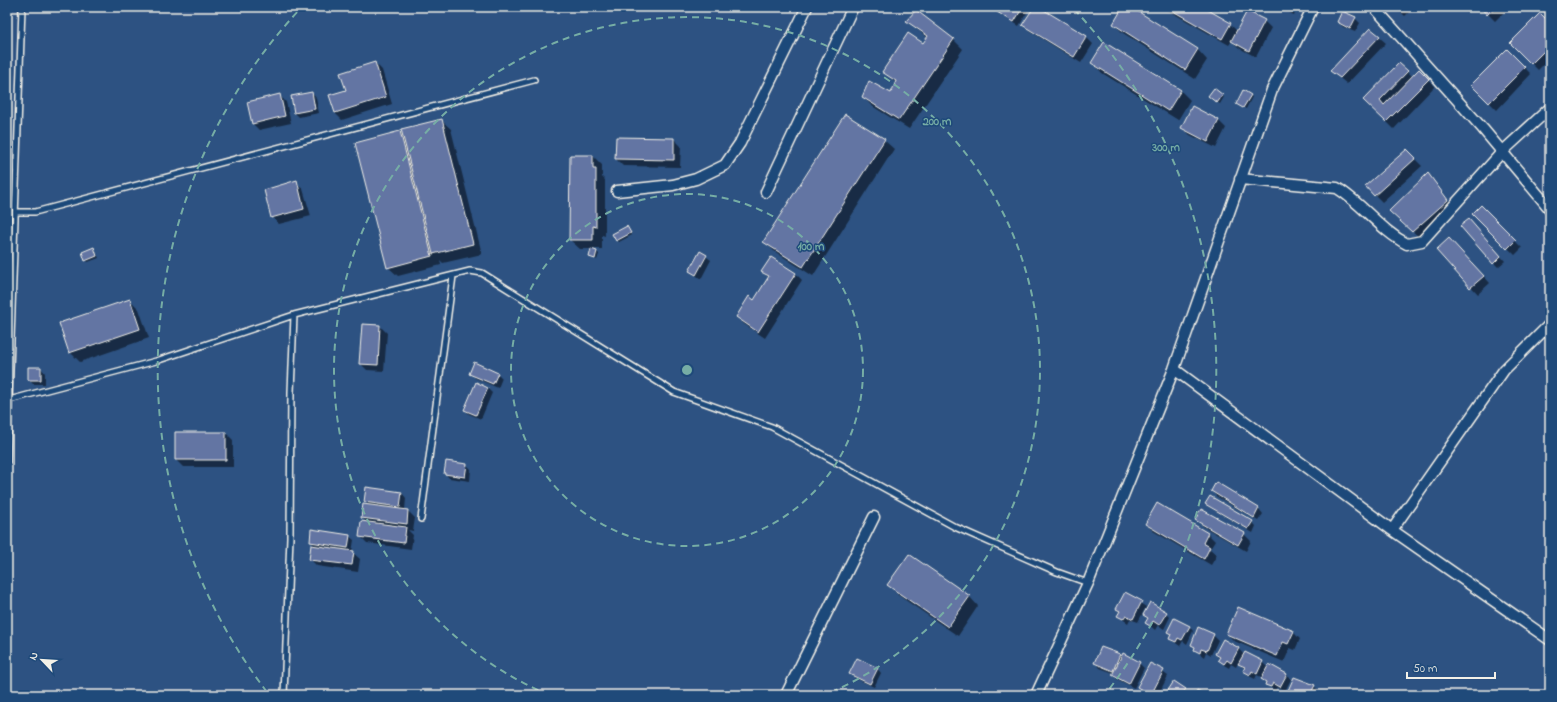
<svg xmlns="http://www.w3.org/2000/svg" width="1557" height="702" viewBox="0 0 1557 702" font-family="'Indie Flower',sans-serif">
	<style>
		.shadow { fill: #0007 }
		.building { fill: #6374a3; stroke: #f4f1e8 }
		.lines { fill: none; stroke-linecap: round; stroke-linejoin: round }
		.lane-casing { stroke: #f4f1e8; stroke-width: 8 }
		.street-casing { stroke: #f4f1e8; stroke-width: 13 }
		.lane { stroke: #1f4a7a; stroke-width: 5 }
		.street { stroke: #1f4a7a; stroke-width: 10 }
		.ring { fill: none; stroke: #76ada5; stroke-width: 2; stroke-dasharray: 7 5 }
		.centre { fill: #76ada5; stroke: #1f4a7a; stroke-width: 2 }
		.ring-label { font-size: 12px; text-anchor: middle; font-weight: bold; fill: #76ada5; stroke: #1f4a7a; stroke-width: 3; stroke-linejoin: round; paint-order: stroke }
	</style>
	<rect width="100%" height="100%" fill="#2d5282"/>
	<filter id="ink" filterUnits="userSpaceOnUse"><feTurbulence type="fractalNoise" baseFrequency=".025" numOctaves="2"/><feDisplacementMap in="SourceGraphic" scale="8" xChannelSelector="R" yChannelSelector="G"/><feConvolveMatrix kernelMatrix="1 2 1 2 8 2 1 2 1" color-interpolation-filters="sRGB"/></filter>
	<g filter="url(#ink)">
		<path class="shadow" d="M1001,7H1030L1019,26L998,12Z
			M1035,7L1086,37L1093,44L1081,63L1030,31L1024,24Z
			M1124,7H1130L1198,50L1207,60L1195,79L1123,33L1114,24Z
			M1162,7H1201L1230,24L1237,31L1264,21L1271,28L1256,57L1239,48L1232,41L1229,45Z
			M1278,7H1298L1294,15Z
			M1402,7H1414L1405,16L1399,10Z
			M1481,7H1509L1495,21Z
			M1355,18L1360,23L1355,32L1343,27L1338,22Z
			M907,21L953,39L963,49L909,129L872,106L863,97L892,95L896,83L884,72L924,44L928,38Z
			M1550,25V58L1538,70L1511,43Z
			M1371,30L1386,43L1347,84L1331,71Z
			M1507,50L1531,74L1497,110L1472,85Z
			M375,63L382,70L392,104L342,120L335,113Z
			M1093,63L1181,91L1190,100L1178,120L1102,73Z
			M1400,64L1413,77L1419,71L1435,86L1394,129L1365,100Z
			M312,93L316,98L319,113L299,117L295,113Z
			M279,95L286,102L291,123L259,130L252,123Z
			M1222,95L1224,97L1220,104L1211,98Z
			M1250,95L1252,97L1246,109L1239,105Z
			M441,120L451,129L482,254L443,263L440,260L441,265L398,276L388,267L400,132L404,136Z
			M1219,121L1226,128L1216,148L1190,135L1183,128Z
			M674,139L681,146L680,167L623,166L616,159Z
			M884,140L894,149L813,276L774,251L765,242Z
			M1407,151L1422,166L1382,202L1366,186Z
			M593,156L602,165V177L605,180V236L602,235V249H580L570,240Z
			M1428,175L1454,207L1420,238L1398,218Z
			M296,182L303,189L311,216L279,224L272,217Z
			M1481,206L1522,248L1515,255L1473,214Z
			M1473,225L1505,261L1498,267L1494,263Z
			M627,227L632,235L619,242L617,240Z
			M1456,246L1490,283L1478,294L1437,250Z
			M94,248L99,258L88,262L86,260Z
			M597,252L599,254L597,260L590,256Z
			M700,252L711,260L701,279L690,271Z
			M763,271L795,273L802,280L765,338L744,324L737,317L755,301L769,278Z
			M130,300L139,309L149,338L80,362L70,352Z
			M363,325L380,326L387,333L384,371L367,370L360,363Z
			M41,368L45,373V384H33L29,380Z
			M471,373L498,374L502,378L498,388L475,378Z
			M476,384L488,389L492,393L481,419L469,414L465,410Z
			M176,433H226L233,440V467H183L176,460Z
			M467,465L471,469L470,481L449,478L445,473Z
			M1217,483L1259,509L1263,514L1258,521L1216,496L1212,491Z
			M367,488L402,493L406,498L405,510L408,511L415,518L413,531L408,530L413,535L411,549L367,543L360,536L367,522L362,518L369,505L365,502Z
			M1206,504L1252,522L1256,526L1253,533L1211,508Z
			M1158,505L1208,534L1215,541L1210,549L1217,555L1211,565L1153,531L1146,524Z
			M1197,520L1244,534L1251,541L1246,551L1204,527Z
			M349,536L354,540L352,552L360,559L358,572L317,566L310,559L315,546L311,542Z
			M889,585L969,596L978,606L958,636L898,595Z
			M1125,593L1146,607L1138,622L1130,619L1128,623L1118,616L1120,612L1117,609Z
			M1166,613L1170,617L1164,629L1158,625L1155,630L1146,622L1148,619L1144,615Z
			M1189,626L1193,631L1187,644L1183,641L1180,646L1170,639L1172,636L1168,632Z
			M1293,632L1300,639L1295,650L1290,648L1284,662L1234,641L1227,634Z
			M1213,635L1218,640L1211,655L1206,652L1204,657L1200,654L1192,644Z
			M1223,640L1239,649L1244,655L1262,662L1268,668L1286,674L1291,679L1285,691L1277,687L1275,691L1266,684L1263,678L1257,675L1255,679L1249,676L1244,671L1245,669L1238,663L1236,667L1231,664L1229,668L1224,665L1216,654Z
			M1119,655L1122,657L1139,663L1144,668L1134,688L1117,679L1113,675L1114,673L1100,668L1096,663Z
			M1151,664L1168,676L1158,695H1149L1138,687Z
			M877,668L881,673L874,687L855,678L851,674Z
			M1314,686L1319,691L1317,695H1288Z
			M1185,690L1189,695H1166Z"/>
		<path class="building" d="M1000,7H1023L1014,22L997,12Z
			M1034,7H1039L1087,36L1074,57L1022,25Z
			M1123,7H1131L1198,49L1185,70L1113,24Z
			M1166,7H1203L1231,23L1222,39Z
			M1480,7H1495L1487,15Z
			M916,10L954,39L899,120L862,97L869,81L891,93L896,81L882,72L908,33L923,43L928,36L906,21Z
			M1247,11L1265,20L1249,51L1231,41Z
			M1342,11L1356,17L1350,29L1337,22Z
			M1540,13L1550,23V45L1531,64L1510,43Z
			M1370,28L1380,36L1340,78L1330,71Z
			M1104,42L1181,90L1168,111L1091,63Z
			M1507,49L1525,67L1489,103L1471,85Z
			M375,62L386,97L335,113L329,95L346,90L340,73Z
			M1399,63L1408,71L1380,100L1384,105L1419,69L1429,79L1386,122L1363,100Z
			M1214,88L1223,95L1217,103L1208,96Z
			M1243,90L1251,95L1243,108L1236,104Z
			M312,92L315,109L294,113L291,96Z
			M280,94L285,116L252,124L247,102Z
			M1192,106L1219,120L1208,142L1181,128Z
			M845,114L885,139L803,267L763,242Z
			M442,119L473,244L433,254L401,129Z
			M400,131L432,256L387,268L355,143Z
			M616,137L674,138V160L615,159Z
			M1407,149L1416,158L1374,196L1365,186Z
			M570,155H593V169H596V227L593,226V240H569Z
			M1428,173L1448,200L1412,232L1389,211Z
			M297,180L304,209L271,218L264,190Z
			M1481,205L1516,240L1507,249L1472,214Z
			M1469,219L1501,256L1493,264L1460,226Z
			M627,226L631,233L616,241L612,234Z
			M1449,238L1484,276L1470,288L1436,250Z
			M94,247L97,256L85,261L82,252Z
			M591,249L597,251L595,259L589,257Z
			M700,251L707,255L696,275L689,271Z
			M771,257L796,273L758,332L736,317L749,296L754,300L769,276L761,272Z
			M130,299L140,329L69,353L59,323Z
			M362,324L380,325L378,365L359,364Z
			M474,362L498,373L493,384L469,374Z
			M28,367H41V380H28Z
			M476,382L488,388L476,415L464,410Z
			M175,432H226V460H175Z
			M446,461L467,464L465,477L444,474Z
			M1216,482L1259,508L1254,518L1211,491Z
			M366,487L402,492L400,507L364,502Z
			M1210,496L1253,521L1248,529L1205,504Z
			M1157,503L1208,533L1203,543L1210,547L1204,559L1145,524Z
			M363,504L408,510L407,524L361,518Z
			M1201,509L1245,533L1238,545L1195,520Z
			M361,521L406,527L404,543L359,537Z
			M311,529L350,535L348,548L310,542Z
			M311,545L354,551L352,565L309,560Z
			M909,554L970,596L948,627L887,585Z
			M1125,592L1142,601L1133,619L1126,615L1123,619L1117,616L1120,611L1116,609Z
			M1150,602L1167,612L1159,625L1153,621L1150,626L1145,623L1148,618L1143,615Z
			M1238,607L1294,631L1288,644L1283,642L1277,656L1226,634Z
			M1174,618L1190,626L1182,640L1178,638L1176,642L1169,639L1171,634L1167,632Z
			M1198,627L1214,634L1207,651L1201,649L1200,653L1194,650L1195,647L1191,645Z
			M1223,639L1239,648L1231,663L1227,660L1224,664L1218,660L1220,657L1215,654Z
			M1101,647L1120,654L1113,671L1094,663Z
			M1245,652L1263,661L1257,674L1252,671L1250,675L1243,671L1245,667L1238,664Z
			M1123,653L1140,662L1129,684L1112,675Z
			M857,658L878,668L870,684L849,674Z
			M1150,663L1164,670L1151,695L1137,687Z
			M1269,664L1287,674L1280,687L1273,683L1271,687L1265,685L1266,682L1261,679Z
			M1294,677L1315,685L1310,695H1286Z
			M1174,681L1186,689L1181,695H1165Z
			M1197,690L1208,695H1195Z"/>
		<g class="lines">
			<g class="lane-casing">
				<path id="lane" d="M22,7L9,400L156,361L294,315L470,271L482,273L674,392L772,427L955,527L1057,572L1088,583
					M15,212H35L534,80
					M7,461L9,400
					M421,519L453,276
					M284,695L290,537L291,392L294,315"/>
			</g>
			<g class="street-casing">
				<path id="street" d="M1374,7L1483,129L1550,209
					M1240,179L1337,188C1363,204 1380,230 1407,244L1422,241L1502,152L1550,108
					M617,191L673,185L696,179L725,165L740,143L807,7
					M766,192L853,7
					M1174,369L1392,530L1550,640
					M1392,530L1504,370L1550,324
					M786,695L874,517
					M1036,695L1088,583L1174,369L1272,90L1313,7"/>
			</g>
			<use href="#lane" class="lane"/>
			<use href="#street" class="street"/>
		</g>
	</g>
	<g class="ring">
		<circle cx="687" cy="370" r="176"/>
		<path d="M549 695A353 353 0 1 1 825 695"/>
		<path d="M267 692A529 529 0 0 1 300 9M1074 9A529 529 0 0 1 1107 692"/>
	</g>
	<circle cx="687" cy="370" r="6" class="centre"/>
	<g class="ring-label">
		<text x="937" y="125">200 m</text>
		<text x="1166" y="151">300 m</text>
		<text x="811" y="250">100 m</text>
	</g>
	<rect width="1557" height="702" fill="none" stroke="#1f4a7a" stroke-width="24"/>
	<rect x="12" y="12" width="1533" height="678" fill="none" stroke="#f4f1e8" stroke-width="1.5" filter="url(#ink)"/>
	<g transform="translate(42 660) rotate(295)" stroke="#1f4a7a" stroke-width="3" paint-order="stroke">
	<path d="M0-3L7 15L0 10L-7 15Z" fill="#f4f1e8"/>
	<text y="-6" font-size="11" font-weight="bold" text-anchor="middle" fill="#f4f1e8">N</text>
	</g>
	<path d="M1407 672v6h88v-6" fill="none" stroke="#f4f1e8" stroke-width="2"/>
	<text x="1413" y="672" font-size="12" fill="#f4f1e8" stroke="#1f4a7a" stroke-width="3" paint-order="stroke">50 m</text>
</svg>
